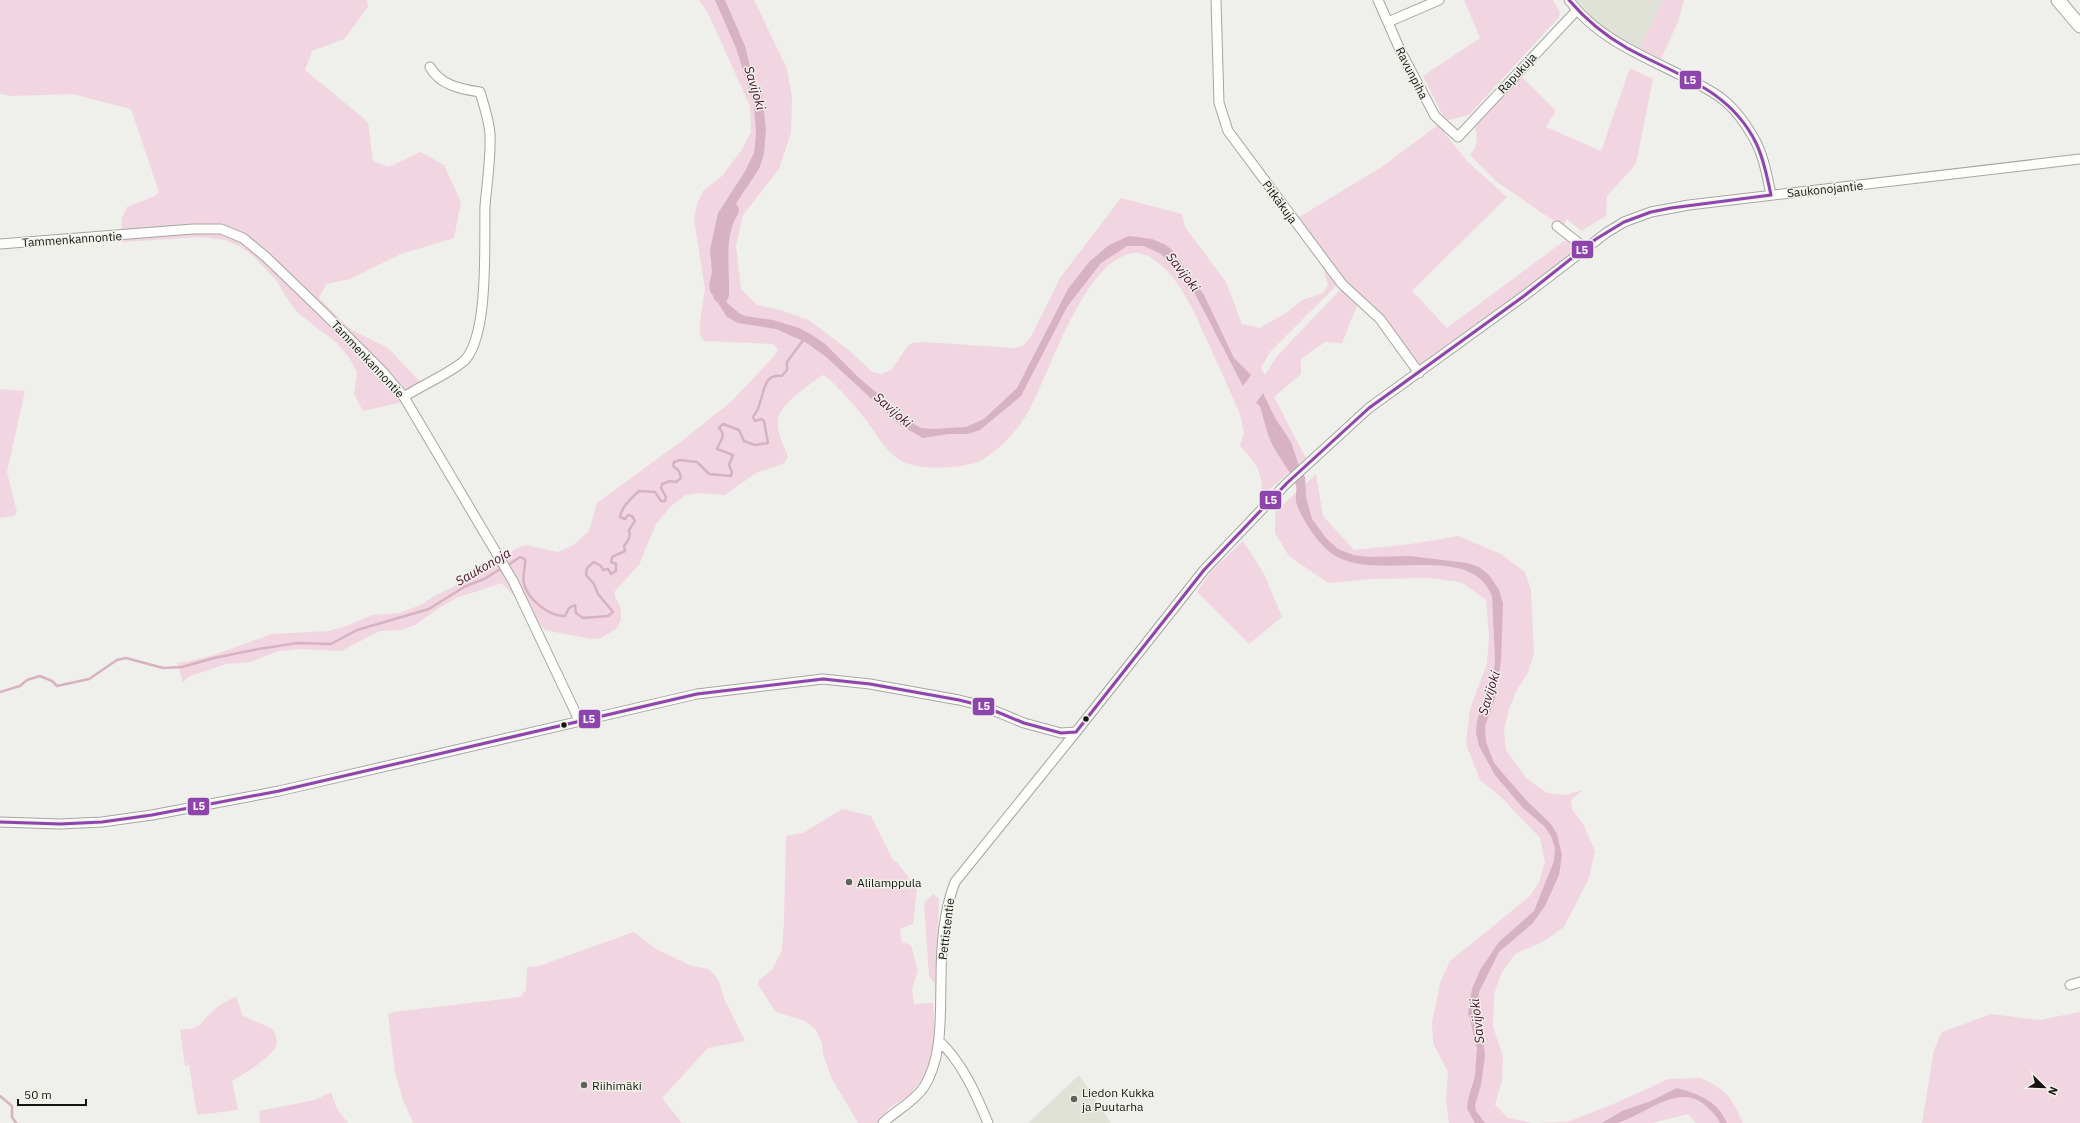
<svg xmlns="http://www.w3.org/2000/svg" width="2080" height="1123" viewBox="0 0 2080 1123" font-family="'IBM Plex Sans',sans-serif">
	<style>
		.built { fill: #e0e2d7 }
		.green { fill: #f1d5e0 }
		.water { fill: #d7b2c2 }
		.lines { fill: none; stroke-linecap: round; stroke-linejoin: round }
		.stream { stroke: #d7b2c2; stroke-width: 2.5 }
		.river { stroke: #d7b2c2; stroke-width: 16 }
		.minor-casing { stroke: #a5a6a2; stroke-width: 11 }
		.highway-casing { stroke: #a5a6a2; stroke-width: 15 }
		.minor { stroke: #fdfdfc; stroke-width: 9 }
		.highway { stroke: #fdfdfc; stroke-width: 13 }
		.bus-1-casing { stroke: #f0f2e9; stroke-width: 6 }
		.bus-1 { stroke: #8e44ad; stroke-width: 3 }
		.bus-dot { fill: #151612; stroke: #f0f2e9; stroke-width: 1.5 }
		.poi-dot { fill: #61625e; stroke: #f0f2e9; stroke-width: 1.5 }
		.labels { text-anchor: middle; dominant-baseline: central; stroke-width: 3; stroke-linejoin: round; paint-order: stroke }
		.street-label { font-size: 12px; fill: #151612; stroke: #f0f2e9 }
		.poi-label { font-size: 12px; fill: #151612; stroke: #f0f2e9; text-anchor: start }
		.water-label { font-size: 13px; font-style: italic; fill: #4a0b31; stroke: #f0f2e9 }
		.line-badge { stroke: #f0f2e9; stroke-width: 1.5 }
		.badge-label { font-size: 11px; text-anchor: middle; font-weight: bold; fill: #fff }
	</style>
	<rect width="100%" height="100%" fill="#eff0eb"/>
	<path class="built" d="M1577,0H1663L1640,49L1611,33L1596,21Z
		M1079,1075L1111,1123H1028Z"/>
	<path class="green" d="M0,0H367L368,7L344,39L312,51L305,70L368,122L373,161L389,167L420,152L444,165L461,202L454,238L401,254L350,279L326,284L319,298L350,329L388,348L427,389L402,402L363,411L354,394L357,373L350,359L337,343L299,314L290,303L276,280L252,255L241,247L225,240L201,237L121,242L122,218L127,207L155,196L159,192L131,109L72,94L11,96L0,94Z
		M699,0H754L787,69L792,97L791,133L779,169L743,215L736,246L741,289L757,305L780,310L809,320L851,352L872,372L881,374L891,370L907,347L912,343L924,342L1014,348L1023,346L1031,337L1060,278L1121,198L1182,214L1185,227L1226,282L1242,324L1260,328L1289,311L1302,300L1323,293L1328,285L1324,272L1327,269L1338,284L1270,352L1261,368L1265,375L1277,356L1341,289L1358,303L1342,343L1325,342L1301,359V374L1274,397L1306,458L1262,496C1263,472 1256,463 1240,446L1244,433L1240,414C1228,387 1216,359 1203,332C1194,311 1183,288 1168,272C1159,263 1147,252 1134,253C1084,258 1050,374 1028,412C1018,430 1002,447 985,458C972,467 938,469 923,467C890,463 884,444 866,420C858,410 850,400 840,390C835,385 830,379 823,375C811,383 784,402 779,415C774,427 784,446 788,457L783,464L756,473L725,495L700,493L686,495L671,506L656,524L639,565L615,591V597L621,609V620L616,629L601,638L591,639L545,630L502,583L456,598L439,608L415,625L401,630L380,631L341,651L300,649L278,651L251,662L226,664L188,677L183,683L177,662L180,663L211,656L272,634L329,631L349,625L372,615L399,613L421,605L433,597L493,566L517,548L526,545L558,552L574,545L589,531L597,503L683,440L732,401L775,355L778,349L773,344L704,341L700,335V322L705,289L694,219L697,204L703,191L722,176L741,151L751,132L750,106L707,11Z
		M1464,0H1553L1560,12L1559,17L1469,115L1448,120L1442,114L1423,76L1480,38Z
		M1663,0H1684L1678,22L1661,59L1640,49Z
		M1630,68L1653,79L1636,164L1607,196L1606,216L1581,231L1566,218L1564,228L1497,182L1470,155C1478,145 1478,138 1475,127L1521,76L1556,111L1546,127L1601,151Z
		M1438,125L1467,161L1507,197L1412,291L1447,328L1564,241L1569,242L1573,245L1571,255L1418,366L1349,287L1296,219L1383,166Z
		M0,389L25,391L7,472L17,512L14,516L0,518Z
		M1316,474L1323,516L1354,550L1411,544L1458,536L1501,554L1525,572L1531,590L1534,653L1528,673L1517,690L1509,709L1504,730L1506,750L1526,778L1547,793L1565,795L1583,790L1571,800L1572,809L1583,824L1595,851L1589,878L1564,927L1544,941L1515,954L1502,972L1494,994L1493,1027L1503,1056L1502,1080L1495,1105L1508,1118L1533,1123H1449L1446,1101L1448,1072L1433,1043L1432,1023L1440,983L1450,961L1530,896L1539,882L1545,862L1540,838L1502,798L1480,780L1466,744L1470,709L1487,664L1489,635L1486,600L1461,582L1429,578L1371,579L1328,583L1289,556L1275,533V512Z
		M1243,541L1264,574L1282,617L1249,644L1197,592L1212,570Z
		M842,809L871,816L893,860L896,861L917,889L913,924L900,929L902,942L911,945L918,971L912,989L914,1004L933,1003C936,1036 934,1070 909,1095C903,1100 895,1103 889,1109C884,1113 881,1118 877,1123H858L831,1077L823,1054L822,1043L815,1029L805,1021L776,1012L758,985L759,980L772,970L782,950L784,924L786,836L803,833Z
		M933,894L939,899L935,984L929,976L924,903Z
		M634,932L656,949L692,966L709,969L718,979L724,998L745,1041L708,1048L662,1098L682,1123H413L403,1100L395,1072L388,1014L393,1012L520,997L526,990L527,967L539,966Z
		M236,997L243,1016L273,1029C274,1033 277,1038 277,1041C278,1055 243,1074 232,1081L238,1110L197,1115L189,1065L185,1066L180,1029C201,1031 202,1020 216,1008C222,1003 229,1000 236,997Z
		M2080,1012V1123H1922L1934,1050L1942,1032L1991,1014L2039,1020Z
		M1701,1078C1729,1092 1730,1095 1743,1123H1696L1688,1114L1652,1123H1536L1567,1122L1616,1103L1668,1079Z
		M331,1092L337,1109L348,1123H260L259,1111L315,1100Z"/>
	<path class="water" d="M715,0H725L745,46L751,71L762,96L766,129L764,154L759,169L731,211L722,234L720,252L722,273L727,303L739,313L745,316L773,320L799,328L812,335L825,344L859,378L914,424L921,428L933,429L966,427L984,419L1017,388L1068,289L1089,262L1109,245L1129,236L1152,239L1166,245L1172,250L1204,295L1234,358L1251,375L1243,386L1193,290L1161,254L1144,246H1127L1101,263L1067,307L1021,396L980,430L967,434H948L923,438L900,425L825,356L805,342L776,329L738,323L727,317L710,291L709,285L712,272L710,250L718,213L744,173L754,153L756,134L754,105L736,48Z
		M1263,393L1275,418L1291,442L1299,466L1305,477L1306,497L1312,519L1326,538L1338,549L1353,555L1368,557L1410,556L1467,563L1479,567L1489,575L1499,590L1503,603L1501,661L1495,698L1485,726L1486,742L1494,763L1526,800L1551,824L1557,834L1562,855L1559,875L1545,906L1532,924L1499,952L1479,992L1478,1004L1485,1055L1481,1085L1475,1105L1476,1111L1485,1123H1475L1467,1109L1468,1100L1475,1076L1477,1048L1468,1012L1472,989L1480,970L1499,942L1534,911L1554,861L1555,848L1551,836L1544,826L1523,808L1495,775L1479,746L1476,732L1477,721L1494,671L1495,659L1492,596C1469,539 1374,585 1331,553C1319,545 1298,514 1296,501C1295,495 1298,488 1295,483C1289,469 1280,459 1273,446C1267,435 1264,419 1260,406L1256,403Z
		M1677,1088C1698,1094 1718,1101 1727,1123H1720C1718,1117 1713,1113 1708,1108C1681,1079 1646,1115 1617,1123C1613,1123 1606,1123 1602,1123L1622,1111L1651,1101Z"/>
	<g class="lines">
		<path class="stream" d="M507,566L520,557L525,559C526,567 522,575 524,583C527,599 550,617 565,616L569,608L575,605L576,613L583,618L608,616L613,612L598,594L594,584L586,575L587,568L594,562L601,566L603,570L608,569L611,574L616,571V564L611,562L612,557L625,551L624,546C628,541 631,537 629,530L635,521L632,516L628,515L625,519L620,517C622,506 631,499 639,491L655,492L661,501H665L666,497L661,488L662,484L670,481L676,482L681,478L679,471L673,466L674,462L680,460L697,462L709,474L731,476L732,472L729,465L733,455L717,449C720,440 727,437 719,428L723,424L739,430L744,441L755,445L768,443L764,421L761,419L755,421L753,417C756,413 759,408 760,402C765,389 764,374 782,376L787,370V362L804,339
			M0,692L20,686L27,680L40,676L52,681L57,686L89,679L117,660L126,658L163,668L182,667L214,658L259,649L297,643L331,644L357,630L429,609L464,587L484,579L502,568
			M0,1096L12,1106V1117L16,1123"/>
		<path class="river" d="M721,295C722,267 715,235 731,210"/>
		<g class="minor-casing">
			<path id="minor" d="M1216,0L1219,103L1228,131L1342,284L1380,319L1419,373
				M1378,0L1401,52L1435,116L1458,137L1577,10
				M1569,0C1599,41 1649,58 1692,81C1704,87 1716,93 1726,102C1736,111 1745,123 1752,135C1763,152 1767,175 1771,195
				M1388,22L1439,0
				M1557,226L1585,248
				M0,244L193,229H221L243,238L266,257L324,313L382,371L404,397L513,581L579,720
				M404,397C420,386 455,371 466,359C489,331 484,243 485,206C487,183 491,158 490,134C489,120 484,106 480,92C460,89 440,85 430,67
				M0,822L60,824L102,822L152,815L279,791L697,694L823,679L870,684L959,700L983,706L1024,723L1061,733L1076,732L1204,570L1287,483L1369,408L1524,296L1606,233L1624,222L1651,212L1689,205L2080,159
				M2070,985L2080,982
				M939,1041C962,1062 976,1094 988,1123
				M883,1123C895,1111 914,1102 924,1087C943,1057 940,1015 941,981C941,948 943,913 955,882L1076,732"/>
		</g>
		<g class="highway-casing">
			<path id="highway" d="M2058,0L2080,26"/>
		</g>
		<use href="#minor" class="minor"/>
		<use href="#highway" class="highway"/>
		<g class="bus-1-casing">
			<path id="bus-1" d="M1569,0C1586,20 1604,35 1627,48C1676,75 1730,89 1756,143C1764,159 1767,177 1771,195
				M0,822L60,824L102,822L152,815L279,791L697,694L823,679L870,684L959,700L983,706L1024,723L1061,733L1076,732L1204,570L1287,483L1369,408L1524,296L1596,239L1624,222L1651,212L1671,208L1771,195"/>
		</g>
		<use href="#bus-1" class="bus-1"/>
	</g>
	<g class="bus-dot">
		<circle cx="1086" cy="719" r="3.5"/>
		<circle cx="564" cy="725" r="3.5"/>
	</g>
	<g class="poi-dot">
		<circle cx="849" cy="882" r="4"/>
		<circle cx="584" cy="1085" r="4"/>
		<circle cx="1074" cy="1099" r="4"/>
	</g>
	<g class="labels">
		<g class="street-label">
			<text transform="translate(1412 73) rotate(63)">Ravunpiha</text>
			<text transform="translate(1517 73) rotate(-47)">Rapukuja</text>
			<text transform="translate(1825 189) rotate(-6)">Saukonojantie</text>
			<text transform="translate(1280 202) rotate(54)">Pitkäkuja</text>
			<text transform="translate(72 239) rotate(-4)">Tammenkannontie</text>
			<text transform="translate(368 359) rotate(47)">Tammenkannontie</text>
			<text transform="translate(946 929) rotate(-83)">Pettistentie</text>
		</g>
		<g class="poi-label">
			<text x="857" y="882">Alilamppula</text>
			<text x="592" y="1085">Riihimäki</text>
			<text x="1082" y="1092">Liedon Kukka<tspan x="1082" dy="14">ja Puutarha</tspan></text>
		</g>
		<g class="water-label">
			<text transform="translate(755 88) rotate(73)">Savijoki</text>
			<text transform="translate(1183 272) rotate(52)">Savijoki</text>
			<text transform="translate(893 410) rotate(41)">Savijoki</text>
			<text transform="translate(483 567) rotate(-30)">Saukonoja</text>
			<text transform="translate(1489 693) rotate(-73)">Savijoki</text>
			<text transform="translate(1477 1021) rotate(-97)">Savijoki</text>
		</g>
	</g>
	<g class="line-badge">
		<rect x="1679" y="70" width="23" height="20" rx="4" fill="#8e44ad"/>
		<rect x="1571" y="240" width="23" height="19" rx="4" fill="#8e44ad"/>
		<rect x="1259" y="490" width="23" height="20" rx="4" fill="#8e44ad"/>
		<rect x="972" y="697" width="23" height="19" rx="4" fill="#8e44ad"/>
		<rect x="578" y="709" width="23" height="20" rx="4" fill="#8e44ad"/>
		<rect x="187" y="797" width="23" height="19" rx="4" fill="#8e44ad"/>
	</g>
	<g class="badge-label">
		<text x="1690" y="84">L5</text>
		<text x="1582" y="254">L5</text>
		<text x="1271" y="504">L5</text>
		<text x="984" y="710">L5</text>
		<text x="589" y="723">L5</text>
		<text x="199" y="810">L5</text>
	</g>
	<g transform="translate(2044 1087) rotate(113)" stroke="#f0f2e9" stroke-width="3" paint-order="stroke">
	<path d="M0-3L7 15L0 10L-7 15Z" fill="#151612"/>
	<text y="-6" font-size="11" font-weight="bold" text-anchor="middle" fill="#151612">N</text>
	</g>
	<path d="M18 1099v6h68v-6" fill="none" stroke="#151612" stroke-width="2"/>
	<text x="24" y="1099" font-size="12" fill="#151612" stroke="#f0f2e9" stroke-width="3" paint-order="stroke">50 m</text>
</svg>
